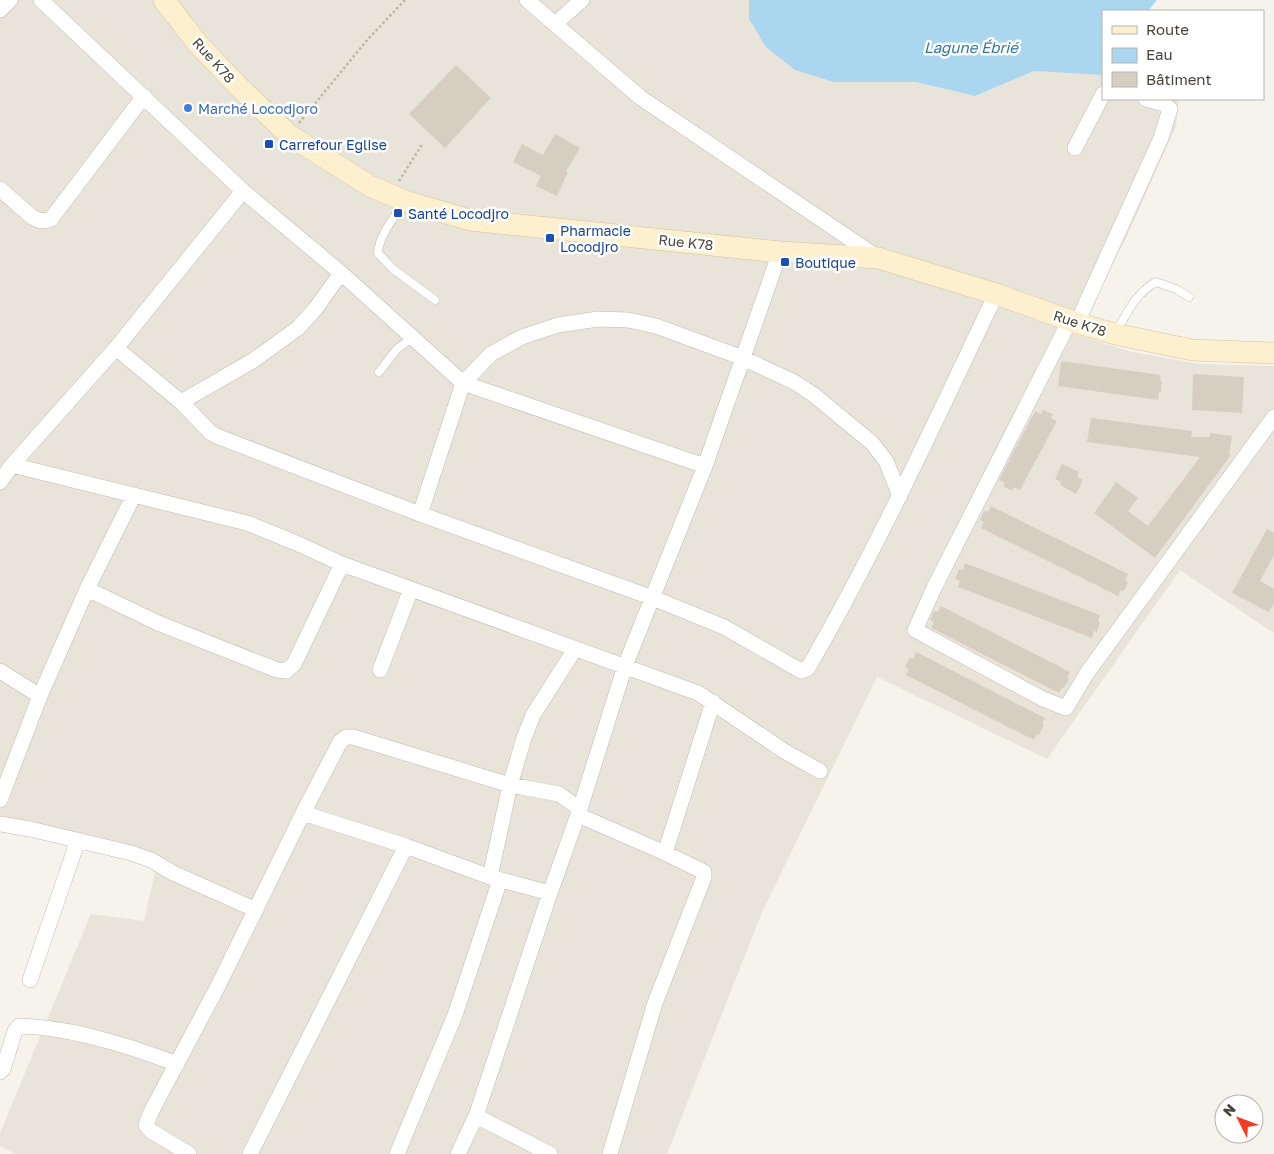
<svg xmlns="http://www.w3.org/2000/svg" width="1274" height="1154" viewBox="0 0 1274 1154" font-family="'Golos Text',sans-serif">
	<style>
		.residential { fill: #e9e4da }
		.water { fill: #abd6f0 }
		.building { fill: #d7cec2 }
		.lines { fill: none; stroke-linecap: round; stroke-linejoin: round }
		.lane-casing { stroke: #c1baaf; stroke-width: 9 }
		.street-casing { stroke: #c1baaf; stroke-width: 16 }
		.secondary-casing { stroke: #d4c49d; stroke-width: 22 }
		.path { stroke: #c3b5a0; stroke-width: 2.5; stroke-dasharray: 2.5 2.5; stroke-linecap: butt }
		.lane { stroke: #fff; stroke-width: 8 }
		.street { stroke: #fff; stroke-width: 15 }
		.secondary { stroke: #fdf0cf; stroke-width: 21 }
		.shop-dot { fill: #3f7fe0; stroke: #fff; stroke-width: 2 }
		.transit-dot { fill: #1a4fb4; stroke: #fff; stroke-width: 2 }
		.labels { text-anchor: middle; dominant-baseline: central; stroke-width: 5; stroke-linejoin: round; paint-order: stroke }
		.street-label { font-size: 14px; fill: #4a433a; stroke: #fff }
		.shop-label { font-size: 14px; fill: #366cbe; stroke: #fff; text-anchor: start }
		.transit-label { font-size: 14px; fill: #164399; stroke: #fff; text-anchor: start }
		.water-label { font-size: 15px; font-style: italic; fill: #3078a5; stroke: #fff }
	</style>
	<rect width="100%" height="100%" fill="#f6f2ec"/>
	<path class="residential" d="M0,0H749V19L834,82H916L975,96L1034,71L1103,75V99H1179L1176,126L1127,236L1092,304L1074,334L1132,352L1200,364L1274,366V633L1180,570L1047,759L877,677L762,912L667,1154H15L0,1146V1133L91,914L144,921L156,868L14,829L0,828Z"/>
	<path class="water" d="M749,0H1157L1148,11H1103V75L1034,71L975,96L916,82H834L795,70L766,47L749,19Z"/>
	<path class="building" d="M456,65L491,98L445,148L409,114Z
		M555,134L580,148L566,171L568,172L557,196L536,186L541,176L513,162L522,144L543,155Z
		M1061,361L1161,375L1160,381H1162L1161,392H1159L1158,400L1058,386Z
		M1193,374L1244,377L1242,413L1192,410Z
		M1043,410L1053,414L1051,418L1057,421L1020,490L1014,487L1012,491L1003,486L1005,483L999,480L1035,411L1041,414Z
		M1091,418L1192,431L1191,437H1210V433L1232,436L1229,454L1231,455L1155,558L1094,513L1116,482L1138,498L1128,511L1148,526L1200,457L1087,442Z
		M1062,464L1079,472L1077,477L1083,480L1076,494L1060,485L1061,482L1055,479Z
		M991,506L1128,574L1125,581L1128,582L1124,591L1121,590L1118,596L981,528L984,522L980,520L984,511L988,512Z
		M1267,529L1274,533V555L1260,581L1274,589V603L1269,612L1232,593Z
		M965,563L1100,615L1098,621L1100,622L1097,632L1094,631L1092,638L958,587L960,581L955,579L959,569L963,570Z
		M941,606L1070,672L1067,678L1069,679L1064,688L1062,687L1059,693L931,628L934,622L930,620L932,616L934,611L938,612Z
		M916,652L1045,718L1042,724L1044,725L1039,735L1037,734L1034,740L906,675L909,669L905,667L910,657L913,659Z"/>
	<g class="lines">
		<g class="lane-casing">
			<path id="lane" d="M404,203C394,218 379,235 378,253L393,269L435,300
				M1116,332C1127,313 1136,293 1156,282L1176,289L1189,297
				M379,372L397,349L412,338"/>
		</g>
		<g class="street-casing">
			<path id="street" d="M41,0L243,191L341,273L463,383L705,466
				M527,0L641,98L877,257
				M0,10L10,0
				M555,24L582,0
				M1075,148L1103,94
				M0,189L32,217C38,221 44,222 51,219L144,96
				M1070,320L935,586L915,630L1043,699L1066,708L1087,673L1274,417
				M1077,323L1161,138L1170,109L1164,104L1146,99
				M116,348L181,402L211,433L219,437L420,514L653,598L724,627L801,671L808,668C878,547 936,420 996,294
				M181,402L254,360L298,328L316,308L341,273
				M12,465L247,523L294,542L342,564L698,693L784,751L820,771
				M0,482L12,465L116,348L243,191
				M420,514L463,383L491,354L522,337L558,325L598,319L628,320L656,326L743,358L794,382L814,395L872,443L886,461L900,496
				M87,589L158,623L277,670L286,671L294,664L342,564
				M380,670L411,589
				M0,671L40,696
				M0,800L40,696L87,589L134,495
				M303,813L406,846L490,877L550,893
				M578,815L665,853L704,872V877L655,1003L610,1154
				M0,824L30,829L131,853L151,860L173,873L256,910
				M665,853L713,702
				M490,877L510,785L524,738L533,715L575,649
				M30,980L78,840
				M0,1072L3,1069L15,1031L19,1026C69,1027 130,1046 177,1064
				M476,1116L550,1154
				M189,1154L151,1131L146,1125L151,1112L217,988L303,813L340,742L346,737H353L510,785L559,794L580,809
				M250,1154L406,846
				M397,1154L455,1015L500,880
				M458,1154L476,1116L550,893L580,809L625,666L705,466L780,252"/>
		</g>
		<g class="secondary-casing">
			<path id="secondary" d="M164,0L198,44L238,86L289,135L370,186L405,201L470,220L780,252L878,258L996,294L1077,323L1115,334L1192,350L1274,353"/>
		</g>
		<path class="path" d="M299,123L368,39L405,0
			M399,181L423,143"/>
		<use href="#lane" class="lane"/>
		<use href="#street" class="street"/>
		<use href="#secondary" class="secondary"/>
	</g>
	<circle class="shop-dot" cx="188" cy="108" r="5"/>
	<g class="transit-dot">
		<rect x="264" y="139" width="10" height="10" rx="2.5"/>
		<rect x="393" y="208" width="10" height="10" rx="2.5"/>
		<rect x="545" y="233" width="10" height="10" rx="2.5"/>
		<rect x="780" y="257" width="10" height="10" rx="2.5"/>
	</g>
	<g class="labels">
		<g class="street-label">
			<text transform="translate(214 60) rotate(48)">Rue K78</text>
			<text transform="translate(686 242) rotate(6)">Rue K78</text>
			<text transform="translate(1080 323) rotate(18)">Rue K78</text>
		</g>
		<g class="shop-label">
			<text x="198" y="108">Marché Locodjoro</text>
		</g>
		<g class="transit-label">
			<text x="279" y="144">Carrefour Eglise</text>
			<text x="408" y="213">Santé Locodjro</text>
			<text x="560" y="230">Pharmacie<tspan x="560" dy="16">Locodjro</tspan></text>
			<text x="795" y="262">Boutique</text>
		</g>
		<g class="water-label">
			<text x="971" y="47">Lagune Ébrié</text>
		</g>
	</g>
	<rect x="1102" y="10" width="162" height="90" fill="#ffffff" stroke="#b7b4b0"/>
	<rect x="1112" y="26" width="25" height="8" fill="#fdf0cf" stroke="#b7b4b0"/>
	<text x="1146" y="35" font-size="15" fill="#4a433a">Route</text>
	<rect x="1112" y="48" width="25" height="15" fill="#abd6f0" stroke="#b7b4b0"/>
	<text x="1146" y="60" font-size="15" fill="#4a433a">Eau</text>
	<rect x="1112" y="72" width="25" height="15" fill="#d7cec2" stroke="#b7b4b0"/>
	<text x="1146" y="85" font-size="15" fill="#4a433a">Bâtiment</text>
	<g transform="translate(1239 1119) rotate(312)"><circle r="24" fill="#ffffff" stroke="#b7b4b0"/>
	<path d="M0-4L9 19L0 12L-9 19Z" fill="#f53c24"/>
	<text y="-8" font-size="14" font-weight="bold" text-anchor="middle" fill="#4a433a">N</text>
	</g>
</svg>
